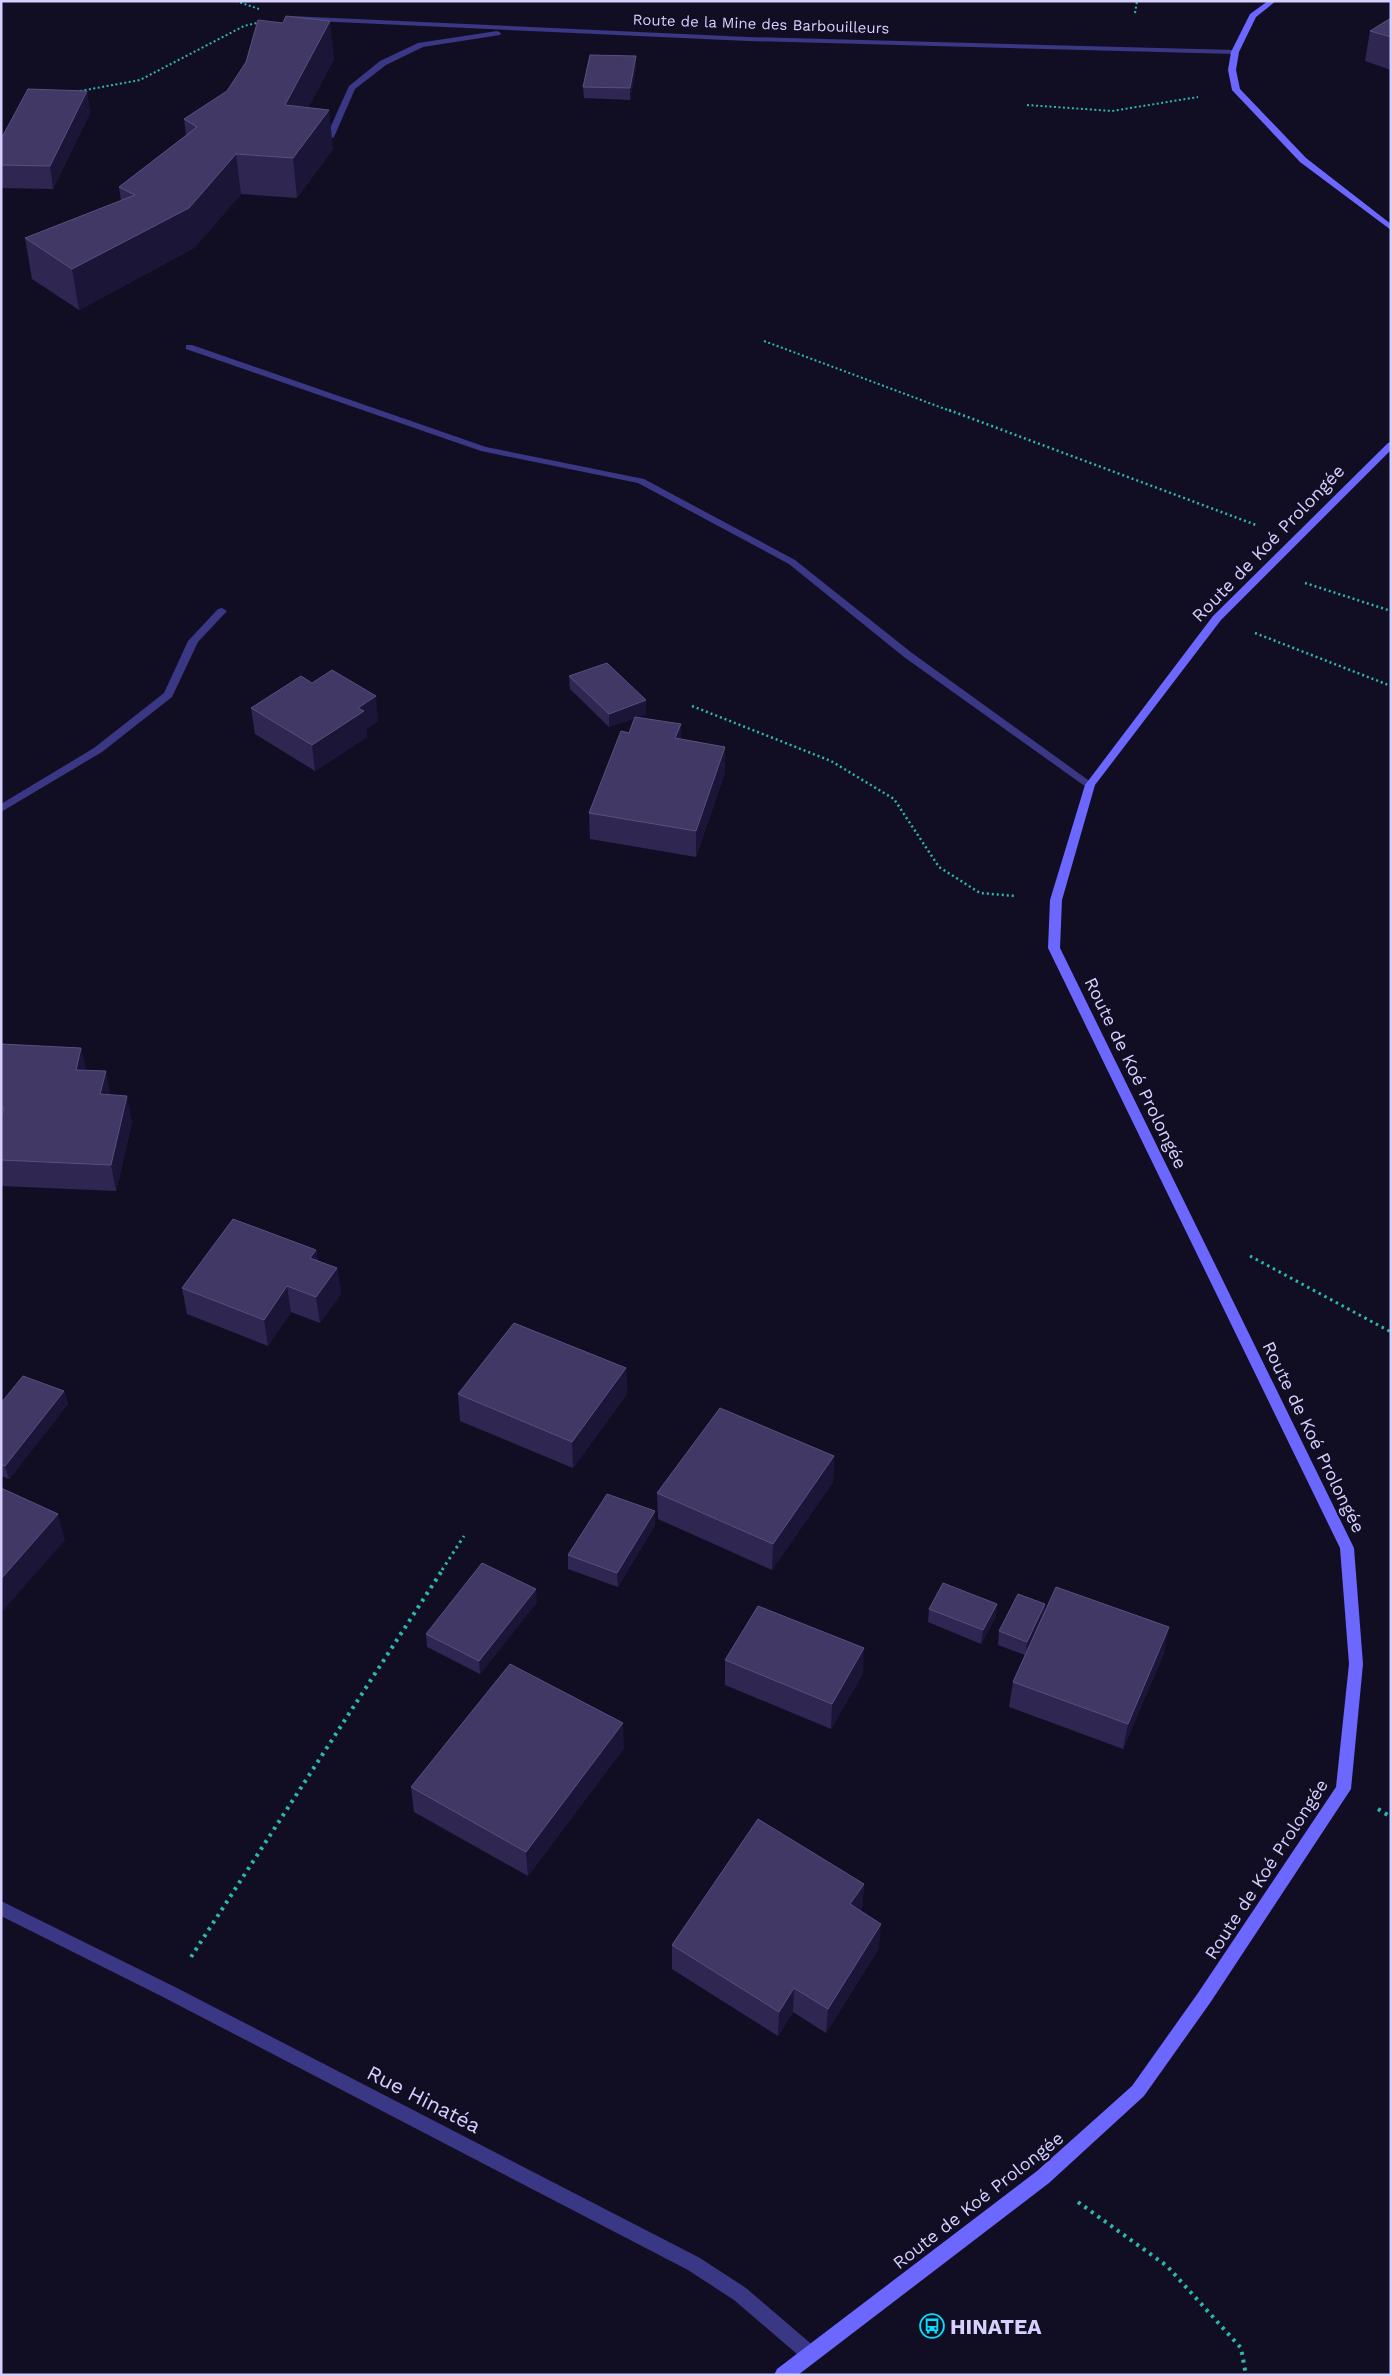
<svg xmlns="http://www.w3.org/2000/svg" width="1392" height="2376" viewBox="0 0 1392 2376" font-family="'Work Sans',sans-serif">
	<style>
		.lines { fill: none; stroke-linecap: round; stroke-linejoin: round }
		.path-far3 { stroke: #2cb7af; stroke-width: 2; stroke-dasharray: 2 2.5; stroke-linecap: butt }
		.path-far2 { stroke: #2cb7af; stroke-width: 2.5; stroke-dasharray: 2 3; stroke-linecap: butt }
		.path-far1 { stroke: #2cb7af; stroke-width: 3; stroke-dasharray: 2.5 4; stroke-linecap: butt }
		.path { stroke: #2cb7af; stroke-width: 4; stroke-dasharray: 3 5; stroke-linecap: butt }
		.lane { fill: #3a3784; fill-rule: evenodd }
		.street { fill: #3a3784; fill-rule: evenodd }
		.secondary { fill: #6b67ff; fill-rule: evenodd }
		.wall { fill: #2f2652 }
		.shaded-wall { fill: #1b1538 }
		.building { fill: #413865; stroke: #58507d }
		.labels { text-anchor: middle; dominant-baseline: central; stroke-width: 5; stroke-linejoin: round; paint-order: stroke }
		.far-street-label { font-size: 15px; fill: #d6d0ff; stroke: #110e24 }
		.street-label { font-size: 18px; fill: #d6d0ff; stroke: #110e24 }
		.near-street-label { font-size: 21px; fill: #d6d0ff; stroke: #110e24 }
		.near-poi-label { font-size: 21px; font-weight: bold; fill: #d6d0ff; stroke: #110e24; text-anchor: start }
	</style>
	<rect width="100%" height="100%" fill="#110e24"/>
	<g class="lines">
		<path class="path-far3" d="M236,1L259,9
			M1135,13L1137,1
			M80,91L140,80L244,26L257,23
			M1027,105L1112,111L1198,97
			M764,341L953,412"/>
		<path class="path-far2" d="M949,410L1256,525
			M1305,583L1391,611
			M1255,633L1391,686
			M692,706L831,761L894,799L939,867L980,893L1016,896"/>
		<path class="path-far1" d="M1250,1256L1391,1332
			M442,1570L464,1536"/>
		<path class="path" d="M1378,1809L1391,1817
			M191,1957L443,1569
			M1078,2202L1167,2266L1241,2348L1246,2375"/>
		<path class="lane" d="M186,345H192L486,447L644,479L795,560L912,653L1095,785L1090,788L1086,787L904,657L789,564L638,483L481,451L186,349Z"/>
		<path class="street" d="M290,16L748,37L1235,50L1239,52L1235,54L748,41L293,20H290Z
			M497,31L501,33L500,35L423,47L386,65L355,89L334,137L330,139L326,137L349,86L380,61L418,43Z
			M222,608L227,611L198,642L172,697L102,752L1,812V804L94,748L164,693L188,641L218,609Z
			M1,1901L175,1987L700,2258L746,2288L816,2348L819,2354L816,2360L810,2363L804,2360L734,2300L688,2270L163,1997L1,1916Z"/>
		<path class="secondary" d="M1268,1H1276L1256,17L1239,52L1236,70L1240,89L1306,158L1391,224V230L1300,162L1232,90L1228,70L1231,52L1250,14Z
			M1391,442V450L1221,620L1095,785L1062,900L1060,948L1354,1548L1363,1664L1351,1789L1210,2003L1144,2096L1049,2183L798,2375H774L777,2369L1037,2171L1132,2086L1198,1993L1336,1787L1349,1664L1340,1548L1048,948L1050,900L1085,785L1213,616L1388,443Z"/>
	</g>
	<path class="wall" d="M1391,18V70L1365,61L1370,31Z
		M334,59L308,108L333,149L297,198L241,194L194,248L79,310L32,279L25,238L121,201L119,187L186,135L184,119Z
		M636,67L630,100L584,98L583,87Z
		M87,91L90,113L53,189L1,188V139Z
		M569,676L646,700V714L636,717L681,724V739L725,747V772L696,857L590,839L589,813L629,733L635,718L609,727L570,689Z
		M312,683L378,721L366,729L367,737L315,771L255,734L251,708Z
		M1,1044L81,1048L86,1071L111,1095L132,1122L116,1191L1,1186Z
		M316,1250L318,1261L337,1268L341,1294L320,1323L291,1312L268,1346L187,1314L182,1288Z
		M626,1368L627,1394L573,1468L460,1421L458,1394Z
		M64,1391L68,1404L9,1479L1,1476V1403Z
		M834,1456L833,1482L772,1570L658,1519L657,1493Z
		M655,1525L618,1587L568,1569V1555Z
		M537,1602L480,1674L427,1647L426,1634Z
		M997,1604L995,1618L981,1644L928,1622L929,1609Z
		M1045,1604L1044,1615L1164,1653L1123,1749L1009,1707L1013,1682L1025,1655L998,1645L999,1631Z
		M725,1660L863,1673L831,1729L725,1685Z
		M624,1748L528,1876L414,1812L411,1787Z
		M864,1884L862,1908L860,1911L879,1948L826,2033L793,2012L778,2036L672,1969V1945Z"/>
	<path class="shaded-wall" d="M330,21L334,59L289,144L285,105Z
		M636,56V67L630,100V88Z
		M87,91L90,113L53,189L50,166Z
		M329,110L333,149L297,198L293,158Z
		M236,154L241,194L194,248L79,310L72,269Z
		M376,696L378,721L366,729L367,737L315,771L312,745L358,708Z
		M646,700V714L609,727V714Z
		M681,724V750L675,738Z
		M725,747V772L696,857V831Z
		M81,1048L87,1074L76,1070Z
		M106,1071L111,1098L100,1094Z
		M127,1096L132,1122L116,1191L111,1165Z
		M316,1250L320,1277L310,1258Z
		M337,1268L341,1294L320,1323L316,1297Z
		M287,1286L291,1312L268,1346L264,1320Z
		M626,1368L627,1394L573,1468L572,1442Z
		M64,1391L68,1404L9,1479L5,1466Z
		M834,1456L833,1482L772,1570L773,1544Z
		M655,1511V1525L618,1587L617,1573Z
		M58,1514L65,1540L1,1613V1579Z
		M536,1589L537,1602L480,1674L479,1661Z
		M997,1604L995,1618L981,1644L983,1630Z
		M1045,1604L1043,1618L1026,1655L1027,1642Z
		M1169,1627L1164,1653L1123,1749L1128,1724Z
		M864,1648L863,1673L831,1729L832,1704Z
		M623,1723L624,1748L528,1876L526,1852Z
		M864,1884L862,1908L849,1929L850,1904Z
		M881,1924L879,1948L826,2033L828,2009Z
		M794,1988L793,2012L778,2036L779,2012Z"/>
	<path class="building" d="M286,16L330,21L285,105L329,110L293,158L236,154L189,208L72,269L25,238L135,195L119,187L197,127L184,119L227,91L246,62L258,20L283,23Z
		M1391,18V37L1370,31Z
		M590,55L636,56L630,88L583,87Z
		M28,89L87,91L50,166L1,165V139Z
		M607,663L646,700L609,714L569,676Z
		M332,670L376,696L358,708L364,711L312,745L251,708L301,676L312,683Z
		M635,717L681,724L675,738L725,747L696,831L589,813L621,731L629,733Z
		M1,1044L81,1048L76,1070L106,1071L100,1094L127,1096L111,1165L1,1160V1117L4,1108H1Z
		M233,1219L316,1250L310,1258L337,1268L316,1297L287,1286L264,1320L182,1288Z
		M514,1323L626,1368L572,1442L458,1394Z
		M23,1376L64,1391L5,1466L1,1464V1403Z
		M720,1408L834,1456L773,1544L657,1493Z
		M1,1488L58,1514L1,1579Z
		M607,1494L655,1511L617,1573L568,1555Z
		M482,1563L536,1589L479,1661L426,1634Z
		M943,1583L997,1604L983,1630L929,1609Z
		M1056,1587L1169,1627L1128,1724L1013,1682Z
		M1018,1594L1045,1604L1027,1642L999,1631Z
		M758,1606L864,1648L832,1704L725,1660Z
		M510,1664L623,1723L526,1852L411,1787Z
		M758,1819L864,1884L850,1904L881,1924L828,2009L794,1988L779,2012L672,1945Z"/>
	<defs>
		<g id="bus-ring" transform="scale(1.25)"><circle r="9.5" fill="#110e24" stroke="#00e2fb" stroke-width="1.5"/><path d="M-5-6H5V4H4V6H2V4H-2V6H-4V4H-5ZM-3.5-4V0h7V-4ZM-3.5 1.2v1.5H-2V1.2ZM2 1.2v1.5H3.5V1.2Z" fill="#00e2fb"/></g>
	</defs>
	<g fill-rule="evenodd">
		<use href="#bus-ring" x="932" y="2326"/>
	</g>
	<g class="labels">
		<g class="far-street-label">
			<text transform="translate(761 24) rotate(2)">Route de la Mine des Barbouilleurs</text>
		</g>
		<g class="street-label">
			<text transform="translate(1268 543) rotate(-46)">Route de Koé Prolongée</text>
			<text transform="translate(1136 1073) rotate(64)">Route de Koé Prolongée</text>
			<text transform="translate(1314 1437) rotate(64)">Route de Koé Prolongée</text>
			<text transform="translate(1266 1869) rotate(-57)">Route de Koé Prolongée</text>
			<text transform="translate(978 2200) rotate(-38)">Route de Koé Prolongée</text>
		</g>
		<g class="near-street-label">
			<text transform="translate(424 2099) rotate(27)">Rue Hinatéa</text>
		</g>
		<g class="near-poi-label">
			<text x="950" y="2326">HINATEA</text>
		</g>
	</g>
	<rect width="1392" height="2376" fill="none" stroke="#d6d0ff" stroke-width="5"/>
</svg>
